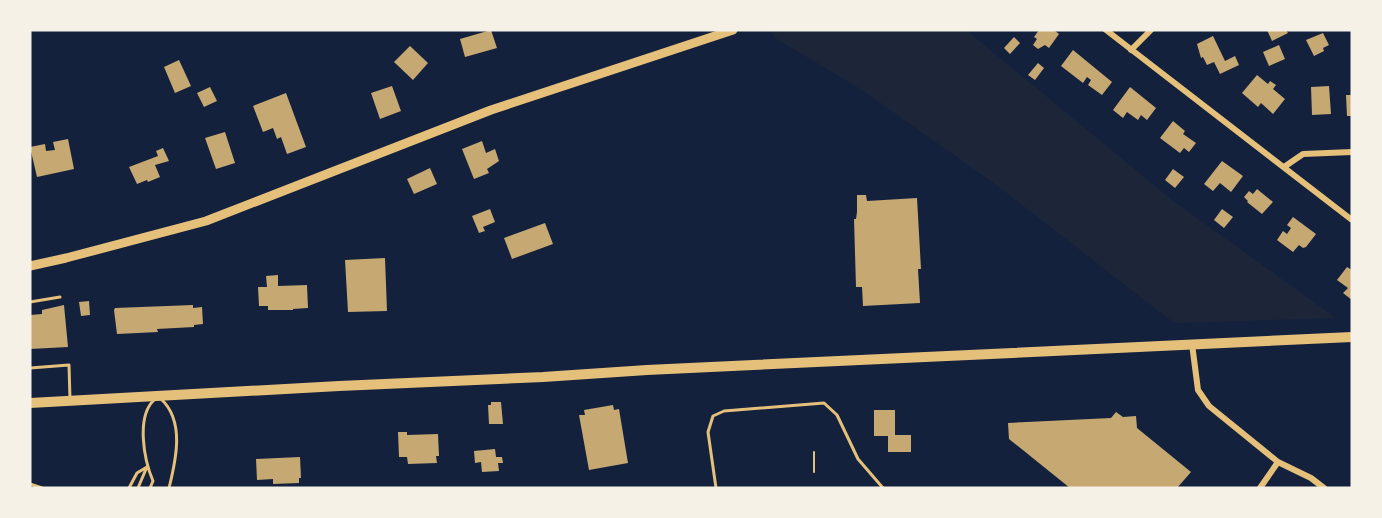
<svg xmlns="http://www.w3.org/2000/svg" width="1382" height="518" viewBox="0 0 1382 518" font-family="'Fira Sans',sans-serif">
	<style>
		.green { fill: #1d2539 }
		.building { fill: #c6a872 }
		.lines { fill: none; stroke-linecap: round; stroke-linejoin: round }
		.path { stroke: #e5c07b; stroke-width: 2 }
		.service { stroke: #e5c07b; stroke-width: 3 }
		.minor { stroke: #e5c07b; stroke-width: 6 }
		.secondary { stroke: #e5c07b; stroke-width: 9 }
		.primary { stroke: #e5c07b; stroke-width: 10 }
	</style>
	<rect width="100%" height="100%" fill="#14213d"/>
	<path class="green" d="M770,30H966L1172,200L1336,318L1174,323L995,184L862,90L775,38Z"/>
	<path class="building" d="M491,30L497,48L465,57L460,39Z
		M1039,30H1054L1059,34L1049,48L1045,45L1038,49L1033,45L1037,39L1034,37Z
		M1267,30H1286L1288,33L1272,41Z
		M1323,33L1329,45L1323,48L1324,51L1314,56L1306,40Z
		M1213,36L1225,61L1235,56L1239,65L1220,74L1214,62L1207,65L1203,57L1201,58L1197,44Z
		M1014,37L1020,43L1010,54L1004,48Z
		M1279,45L1285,59L1269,66L1263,52Z
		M410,46L428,63L413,80L394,62Z
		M1073,50L1112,82L1102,95L1088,85L1091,80L1087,77L1083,83L1061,66Z
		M179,60L191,86L175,93L164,67Z
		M1038,63L1044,68L1035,80L1028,75Z
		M1257,75L1268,84L1270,81L1276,85L1273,89L1285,99L1273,114L1261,103L1258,107L1242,93Z
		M392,86L401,111L380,119L371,93Z
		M1329,86L1331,114L1312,115L1311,87Z
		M210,87L217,101L204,107L197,93Z
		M1130,87L1156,108L1147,120L1141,115L1138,120L1127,112L1123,118L1113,110Z
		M286,93L306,147L287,154L281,137L277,139L273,128L263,132L253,106Z
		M1346,95H1352V116H1347Z
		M1173,121L1185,131L1183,134L1196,143L1189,152L1184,148L1180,153L1160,138Z
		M225,132L235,163L216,169L205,138Z
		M68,139L74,169L37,177L30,147L45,144L46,151L55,150L53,142Z
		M482,141L486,153L495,149L499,161L487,169L489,173L474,179L462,149Z
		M163,148L169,161L155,165L160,177L148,182L147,180L137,184L129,167L158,156L156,151Z
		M1222,161L1243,176L1231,192L1220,183L1213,191L1204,184Z
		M430,168L437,184L414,194L407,179Z
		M1173,169L1184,177L1175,188L1165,180Z
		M1257,189L1273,202L1262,214L1247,202L1248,201L1244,197L1249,191L1253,194Z
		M857,195H866L867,201L917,198L921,269H918L920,303L863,306L862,287H856L854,219H856L857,212Z
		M490,209L495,222L483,227L485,231L479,233L472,216Z
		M1222,209L1233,217L1224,228L1214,220Z
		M1293,217L1316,234L1306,247L1303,248L1299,245L1293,252L1277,240L1283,231L1287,234L1291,228L1287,225Z
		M545,223L553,244L512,259L504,238Z
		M385,258L387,311L348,312L345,260Z
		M1347,267L1352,270V300L1343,293L1348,288L1337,280Z
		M278,275V286L307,285L308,308L293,309V310H268V306H259L258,287H267L266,276Z
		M89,301L90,315L81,316L79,302Z
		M64,305L68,347L30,349V315L42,314V310Z
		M193,305V308L202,307L203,324L194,325V327L157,329L158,332L117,334L114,310L115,308Z
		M491,402H501L503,424H489L488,405H491Z
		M613,405L614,410L619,409L628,463L589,470L579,415H585L584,410Z
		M874,410H895V435H911V452H888V436H874Z
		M1116,412L1123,417L1136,416L1137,428L1191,472L1177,488H1070L1009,439L1008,423L1111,418Z
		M398,432H407V435L438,434L439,456H436L437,463L408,464L407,457H399Z
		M495,449L496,457H502L503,463H498L499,471L482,472L481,462L475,463L474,451Z
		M300,457L301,478H299V483L273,484V479L257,480L256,459Z"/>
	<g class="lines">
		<path class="path" d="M814,452V472"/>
		<path class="service" d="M30,302L60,297
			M30,368L69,365L70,399
			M161,399C185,421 176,460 169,488
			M30,484L42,488
			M129,488L137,473L147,467
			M138,488L146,469
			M150,488L153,481C144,460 136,417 154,400
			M716,488L708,432L713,416L724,411L824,403L837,415L858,459L883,488"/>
		<path class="minor" d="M1106,30L1352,220
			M1131,50L1151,30
			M1284,167L1303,154L1352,152
			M1192,344L1198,390L1209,406L1278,462L1311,478L1324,488
			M1260,488L1278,462"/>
		<path class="secondary" d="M30,266L66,258L206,221L491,110L733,30"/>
		<path class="primary" d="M30,403L339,386L543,377L647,370L1352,337"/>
	</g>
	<rect width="1382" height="518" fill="none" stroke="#f6f1e7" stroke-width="63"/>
</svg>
